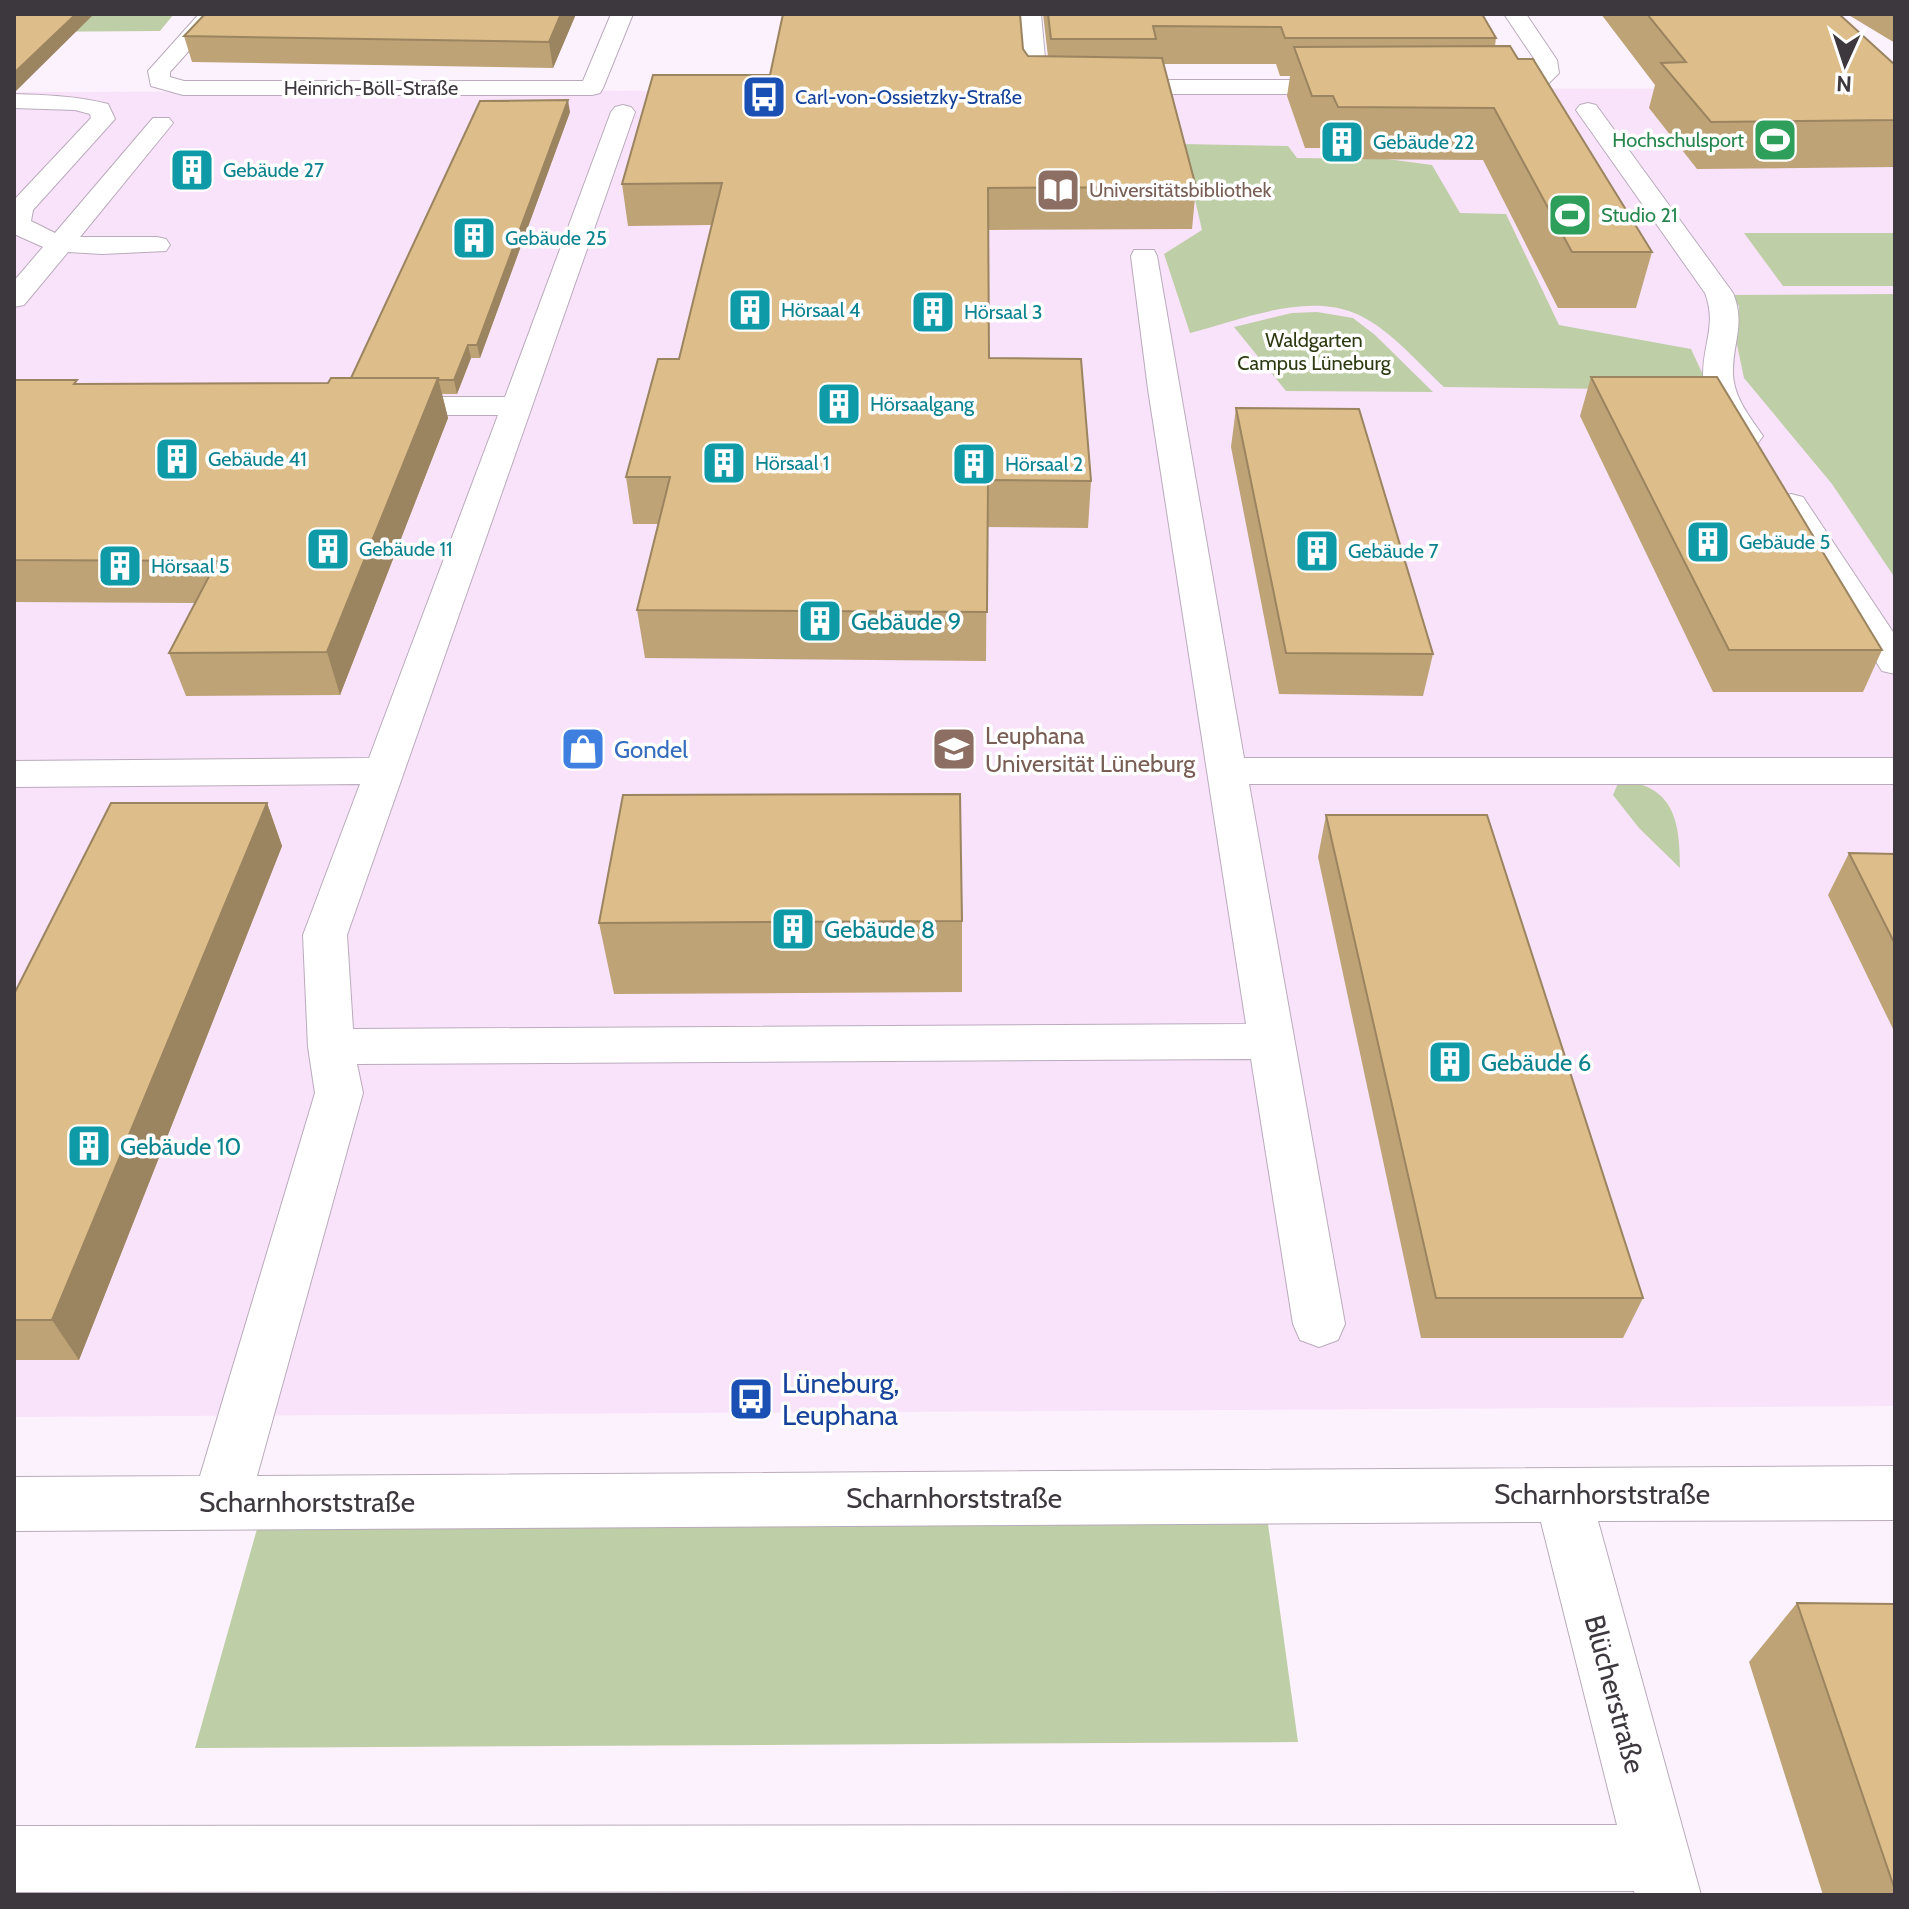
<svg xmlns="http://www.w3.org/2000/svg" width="1909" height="1909" viewBox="0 0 1909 1909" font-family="Cabin,sans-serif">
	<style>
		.built { fill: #f8e3fa }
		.green { fill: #becea6 }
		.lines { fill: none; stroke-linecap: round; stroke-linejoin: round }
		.minor-casing { stroke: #baabbc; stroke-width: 2 }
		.minor { fill: #fff; fill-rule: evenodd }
		.wall { fill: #bea376 }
		.shaded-wall { fill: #9b8460 }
		.building { fill: #ddbd89; stroke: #9b8460; stroke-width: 2 }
		.labels { text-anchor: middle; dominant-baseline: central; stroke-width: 7; stroke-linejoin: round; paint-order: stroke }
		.far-street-label { font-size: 20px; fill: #3d373e; stroke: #fff }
		.far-transit-label { font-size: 20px; fill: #164399; stroke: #fff; text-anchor: start }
		.far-leisure-label { font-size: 20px; fill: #27864d; stroke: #fff; text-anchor: end }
		.far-culture-label { font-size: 20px; fill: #0d838f; stroke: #fff; text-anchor: start }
		.far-education-label { font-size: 20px; fill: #785e54; stroke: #fff; text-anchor: start }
		.far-park-label { font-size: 20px; fill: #2d3a12; stroke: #fff }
		.culture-label { font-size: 24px; fill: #0d838f; stroke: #fff; text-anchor: start }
		.education-label { font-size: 24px; fill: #785e54; stroke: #fff; text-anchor: start }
		.shop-label { font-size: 24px; fill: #366cbe; stroke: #fff; text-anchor: start }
		.near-transit-label { font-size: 28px; fill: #164399; stroke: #fff; text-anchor: start }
		.near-street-label { font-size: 28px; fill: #3d373e; stroke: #fff }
	</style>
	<rect width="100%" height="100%" fill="#fcf2fd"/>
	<path class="built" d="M1895,88V1406L14,1417V92Z"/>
	<path class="green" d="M14,14H174L160,31L14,32Z
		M1182,144L1288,146L1297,158L1387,159L1432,165L1460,213L1506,214L1559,325L1691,349L1710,390L1444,387C1418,363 1392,331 1359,315C1308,291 1241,320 1190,333L1164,254L1202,230Z
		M1744,233H1895V286H1783Z
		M1895,294V578L1832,484L1744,378L1736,340L1739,306L1730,295Z
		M1317,312L1353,318L1375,335L1433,392L1286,391L1234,327L1292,313Z
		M1619,781C1674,784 1680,821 1680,868L1639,828L1613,795Z
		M1268,1524L1298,1742L195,1748L257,1529Z"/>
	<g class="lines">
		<g class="minor-casing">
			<path id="minor" d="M199,14H222L170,72V77L184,81H583L611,14H633L603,88L600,93L592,95H183L151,86L148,71Z
				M1019,14H1041L1047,80H1346L1354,82L1357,87L1354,92L1346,94H1036L1028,92L1025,87Z
				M1504,14H1526L1557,60L1559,73L1545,87L1487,93L1479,91L1476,86L1479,81L1531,76L1536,71L1535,60Z
				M14,94C47,95 77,96 108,104L115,119L33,210L31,221L55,233L153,118H169L173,123L169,128L80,237H157L166,239L170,245L166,251L102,254L68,252L24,305L14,307V281L43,247L14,234V200L91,118L90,114L75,110L14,108Z
				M1588,103L1596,105L1733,293C1746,325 1732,343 1733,374C1734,398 1750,417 1763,436L1758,443L1747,445L1736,443C1722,422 1704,400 1703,375C1703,343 1717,325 1705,293L1576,110L1580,105Z
				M623,105L631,107L635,112L347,935L353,1029L1246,1024L1148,389L1131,256L1134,250H1154L1157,256L1244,758H1895V784H1249L1345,1324L1338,1340L1319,1347L1300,1340L1293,1324L1251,1059L357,1064L363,1093L257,1476L1895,1466V1520L1598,1521L1701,1895H1635L1634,1891L14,1892V1826L1617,1825L1541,1522L14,1531V1477L200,1476L315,1093L308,1047L303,935L360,784L14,787V761L369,758L498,415H387L376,413L372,406L376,399L387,397H505L611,112L615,107Z
				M1791,494L1803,497L1895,635V674L1882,671L1774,504L1779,497Z"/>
		</g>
		<use href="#minor" class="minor"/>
	</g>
	<path class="wall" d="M576,14L553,68L192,62L184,36Z
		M1043,14H1482L1496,38L1495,46L1518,59L1652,252L1636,308H1558L1483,160L1330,159L1326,148H1305L1287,96L1290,76H1280L1276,64H1163L1196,187L1192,229L989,230V358L1091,481L1088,528L987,527L986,661L645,658L637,610L658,524H633L626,477L679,359L712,225L628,226L622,184L770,75L1023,49L1028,56L1048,57Z
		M1601,14H1839L1895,65V167L1697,169L1649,108L1655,85Z
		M1847,14H1895V43Z
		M570,112L480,358H471L457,394H442L448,418L340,695L186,696L169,653L195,603L14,602V380L79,384L328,383L351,378Z
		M1591,377L1882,650L1863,692H1713L1580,416Z
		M1236,408L1433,654L1423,696L1279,694L1231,447Z
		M267,803L282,846L79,1360H14V994Z
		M1326,815L1643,1298L1623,1338H1421L1318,857Z
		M1849,853L1895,854V1033L1828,895Z
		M962,921V992L614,994L599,923Z
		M1797,1603L1895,1604V1895H1823L1749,1662Z"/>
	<path class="shaded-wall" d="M76,14H94L14,93V73Z
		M561,14H576L553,68L549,42Z
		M568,100L570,112L480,358L477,345Z
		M468,345L471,358L457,394L454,380Z
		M438,378L448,418L340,695L327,652Z
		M267,803L282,846L79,1360L52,1320Z"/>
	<path class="building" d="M14,14H76L14,73Z
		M205,14H561L549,42L184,36Z
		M783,14H1020L1023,49L1028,56L1162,58L1196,187L988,188L989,358L1081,359L1091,481L988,480L987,612L637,610L670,477H626L658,359H679L722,183L622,184L653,75H770Z
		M1048,14H1482L1496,38H1285L1281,27L1153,26L1156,39H1051Z
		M1647,14H1839L1895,65V120L1711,122L1661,63L1686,62Z
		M1510,46L1518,59H1533L1652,252H1572L1494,108L1338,107L1333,96H1312L1294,47Z
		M568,100L477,345H468L454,380H439L438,378H351L480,101Z
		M1591,377H1717L1882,650H1729Z
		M331,378H438L327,652L169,653L217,561L14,560V380H77L74,384L328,383Z
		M1236,408L1359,409L1433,654L1286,653Z
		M960,794L962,921L599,923L623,795Z
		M111,803H267L52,1320H14V994Z
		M1326,815H1487L1643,1298H1436Z
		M1849,853L1895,854V944Z
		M1797,1603L1895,1604V1890Z"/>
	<defs>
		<g id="bus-square" transform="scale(2.3)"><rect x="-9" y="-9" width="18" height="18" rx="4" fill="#1a4fb4" stroke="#fff"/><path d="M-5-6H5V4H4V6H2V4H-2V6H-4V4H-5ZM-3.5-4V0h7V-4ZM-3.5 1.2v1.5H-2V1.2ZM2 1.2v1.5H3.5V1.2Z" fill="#fff"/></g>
		<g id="stadium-square" transform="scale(2.3)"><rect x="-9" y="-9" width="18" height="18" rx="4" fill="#2e9e5b" stroke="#fff"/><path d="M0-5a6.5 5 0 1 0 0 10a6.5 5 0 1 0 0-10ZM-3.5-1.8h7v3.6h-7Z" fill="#fff"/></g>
		<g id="building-square" transform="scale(2.3)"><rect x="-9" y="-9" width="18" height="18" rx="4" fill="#0f9aa8" stroke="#fff"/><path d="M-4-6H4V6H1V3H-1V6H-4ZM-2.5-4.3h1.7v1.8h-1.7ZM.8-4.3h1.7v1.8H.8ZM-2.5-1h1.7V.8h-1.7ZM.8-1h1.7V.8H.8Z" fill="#fff"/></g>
		<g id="library-square" transform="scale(2.3)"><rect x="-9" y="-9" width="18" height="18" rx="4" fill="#8d6e63" stroke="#fff"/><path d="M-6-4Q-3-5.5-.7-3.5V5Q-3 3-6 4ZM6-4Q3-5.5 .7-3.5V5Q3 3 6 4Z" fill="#fff"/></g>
		<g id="shop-square" transform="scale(2.3)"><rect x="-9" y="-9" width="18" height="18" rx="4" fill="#3f7fe0" stroke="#fff"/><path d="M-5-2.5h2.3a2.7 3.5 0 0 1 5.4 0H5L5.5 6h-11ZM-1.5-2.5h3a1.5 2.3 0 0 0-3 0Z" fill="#fff"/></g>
		<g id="university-square" transform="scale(2.3)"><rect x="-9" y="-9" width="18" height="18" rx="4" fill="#8d6e63" stroke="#fff"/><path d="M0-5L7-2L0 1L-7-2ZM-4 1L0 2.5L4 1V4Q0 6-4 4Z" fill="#fff"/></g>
	</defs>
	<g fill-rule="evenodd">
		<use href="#bus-square" x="764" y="97"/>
		<use href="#stadium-square" x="1775" y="140"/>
		<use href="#building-square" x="1342" y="142"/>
		<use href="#building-square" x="192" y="170"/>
		<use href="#library-square" x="1058" y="190"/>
		<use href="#stadium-square" x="1570" y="215"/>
		<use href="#building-square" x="474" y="238"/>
		<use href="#building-square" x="750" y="310"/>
		<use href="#building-square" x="933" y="312"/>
		<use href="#building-square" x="839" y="404"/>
		<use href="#building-square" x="177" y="459"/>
		<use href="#building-square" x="724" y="463"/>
		<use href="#building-square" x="974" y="464"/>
		<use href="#building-square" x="1708" y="542"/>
		<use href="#building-square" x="328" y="549"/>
		<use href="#building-square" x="1317" y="551"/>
		<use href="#building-square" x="120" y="566"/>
		<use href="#building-square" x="820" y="621"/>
		<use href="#shop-square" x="583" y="749"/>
		<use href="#university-square" x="954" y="749"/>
		<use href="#building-square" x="793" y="929"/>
		<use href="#building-square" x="1450" y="1062"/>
		<use href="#building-square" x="89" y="1146"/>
		<use href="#bus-square" x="751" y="1399"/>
	</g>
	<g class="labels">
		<g class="far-street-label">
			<text x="371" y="88">Heinrich-Böll-Straße</text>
		</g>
		<g class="far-transit-label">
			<text x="795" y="97">Carl-von-Ossietzky-Straße</text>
		</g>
		<g class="far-leisure-label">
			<text x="1744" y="140">Hochschulsport</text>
			<text x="1601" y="215" text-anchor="start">Studio 21</text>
		</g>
		<g class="far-culture-label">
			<text x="1373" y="142">Gebäude 22</text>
			<text x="223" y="170">Gebäude 27</text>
			<text x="505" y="238">Gebäude 25</text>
			<text x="781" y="310">Hörsaal 4</text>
			<text x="964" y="312">Hörsaal 3</text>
			<text x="870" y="404">Hörsaalgang</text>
			<text x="208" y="459">Gebäude 41</text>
			<text x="755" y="463">Hörsaal 1</text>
			<text x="1005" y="464">Hörsaal 2</text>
			<text x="1739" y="542">Gebäude 5</text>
			<text x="359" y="549">Gebäude 11</text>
			<text x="1348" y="551">Gebäude 7</text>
			<text x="151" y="566">Hörsaal 5</text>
		</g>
		<g class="far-education-label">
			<text x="1089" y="190">Universitätsbibliothek</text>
		</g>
		<g class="far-park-label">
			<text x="1314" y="340">Waldgarten<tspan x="1314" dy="23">Campus Lüneburg</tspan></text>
		</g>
		<g class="culture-label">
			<text x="851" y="621">Gebäude 9</text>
			<text x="824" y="929">Gebäude 8</text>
			<text x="1481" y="1062">Gebäude 6</text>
			<text x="120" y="1146">Gebäude 10</text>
		</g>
		<g class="education-label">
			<text x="985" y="735">Leuphana<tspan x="985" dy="28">Universität Lüneburg</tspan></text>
		</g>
		<g class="shop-label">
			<text x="614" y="749">Gondel</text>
		</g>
		<g class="near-transit-label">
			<text x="782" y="1383">Lüneburg,<tspan x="782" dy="32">Leuphana</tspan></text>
		</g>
		<g class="near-street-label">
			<text x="1602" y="1494">Scharnhorststraße</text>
			<text x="954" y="1498">Scharnhorststraße</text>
			<text x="307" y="1502">Scharnhorststraße</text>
			<text transform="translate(1615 1694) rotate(75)">Blücherstraße</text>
		</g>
	</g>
	<rect width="1909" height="1909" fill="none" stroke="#3d373e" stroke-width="32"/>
	<g transform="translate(1845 64) rotate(183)" stroke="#ffffff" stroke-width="6" paint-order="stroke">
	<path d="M0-6L14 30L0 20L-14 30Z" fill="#3d373e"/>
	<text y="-12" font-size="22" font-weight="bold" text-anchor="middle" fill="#3d373e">N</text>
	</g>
</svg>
